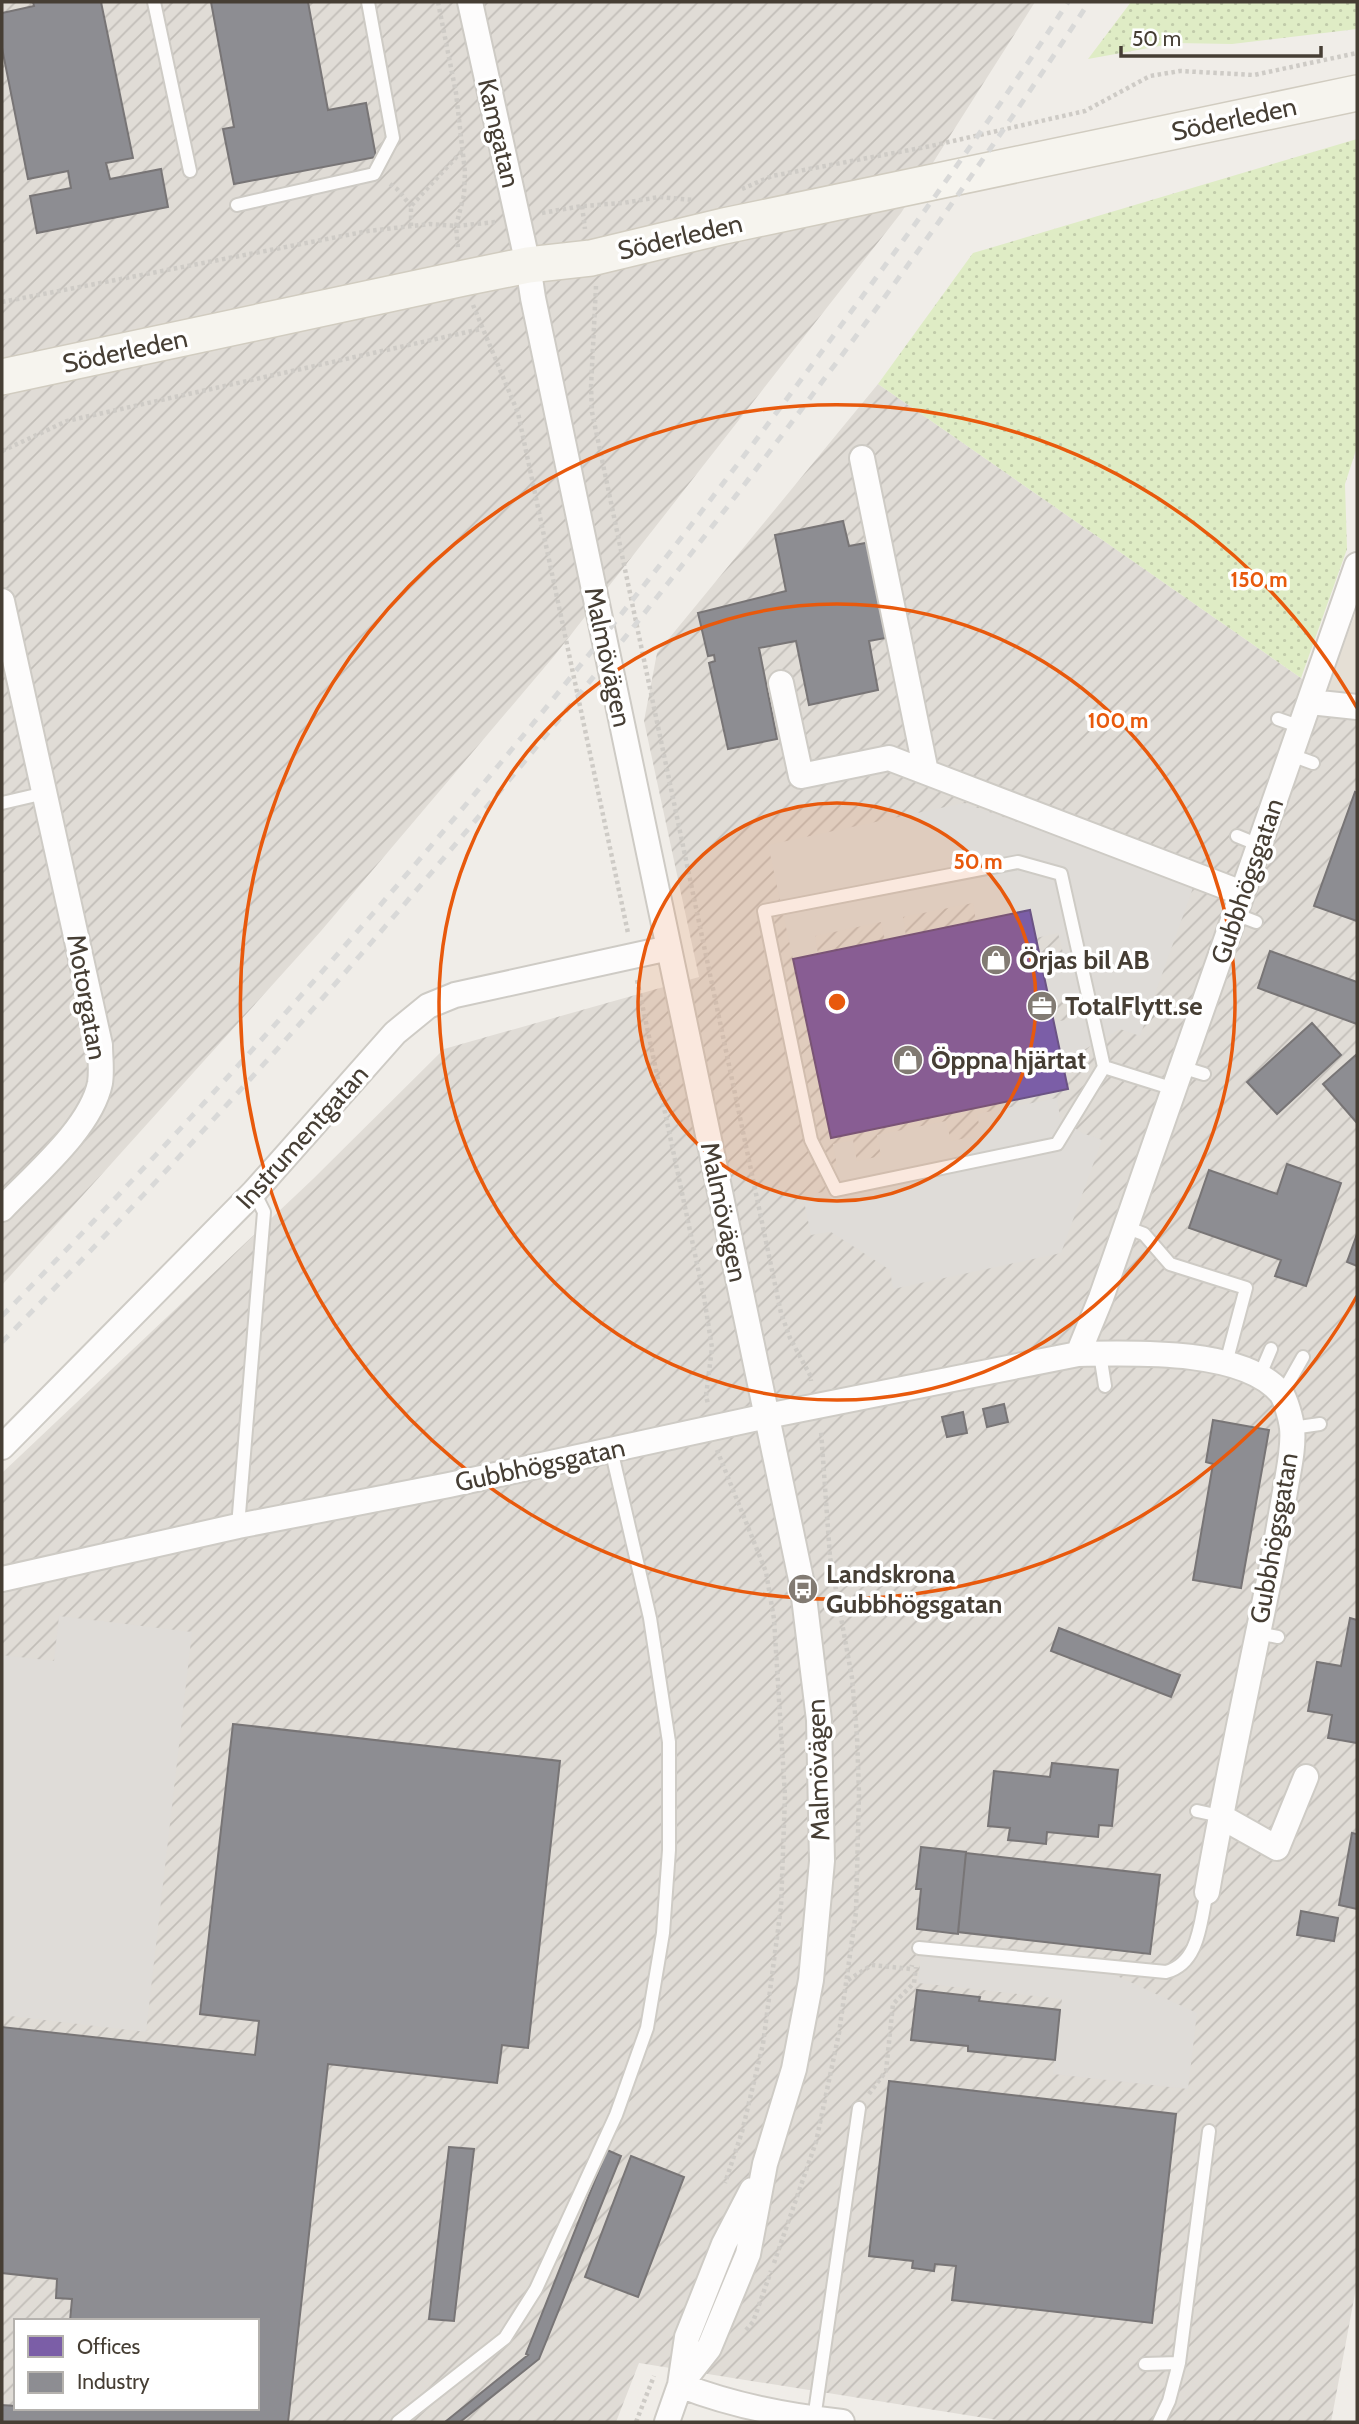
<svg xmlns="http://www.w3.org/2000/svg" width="1359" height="2424" viewBox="0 0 1359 2424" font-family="Cabin,sans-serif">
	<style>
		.residential { fill: #e5dfd5 }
		.industrial { fill: url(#industrial-furrows); fill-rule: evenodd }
		.grass { fill: url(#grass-dots) }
		.parking { fill: #dfdcd8 }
		.offices { fill: #7b5ea7; stroke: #6b5484; stroke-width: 2 }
		.industry { fill: #8d8d92; stroke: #787576; stroke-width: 2 }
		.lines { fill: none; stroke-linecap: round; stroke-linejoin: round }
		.lane-casing { stroke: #cecbc5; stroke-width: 16 }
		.street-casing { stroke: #cecbc5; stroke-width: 28 }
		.secondary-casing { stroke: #d1ccc0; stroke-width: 38 }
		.path { stroke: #cecbc6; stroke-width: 4.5; stroke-dasharray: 3.5 3.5; stroke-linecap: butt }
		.lane { stroke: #fdfcfc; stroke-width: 12 }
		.street { stroke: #fdfcfc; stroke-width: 24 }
		.secondary { stroke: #f6f4ee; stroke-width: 35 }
		.rail { stroke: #d9d9d8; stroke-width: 5; stroke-dasharray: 9 9; stroke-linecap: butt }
		.ring { fill: none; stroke: #e8590c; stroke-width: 3.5 }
		.labels { text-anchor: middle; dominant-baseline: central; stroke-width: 7; stroke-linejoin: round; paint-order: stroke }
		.street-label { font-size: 26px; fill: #463e34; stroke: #fff }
		.poi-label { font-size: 26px; font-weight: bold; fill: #463e34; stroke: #fff; text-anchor: start }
		.centre { fill: #e8590c; stroke: #fff; stroke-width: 3.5 }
		.ring-label { font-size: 21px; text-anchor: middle; font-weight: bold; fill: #e8590c; stroke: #fff; stroke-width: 7; stroke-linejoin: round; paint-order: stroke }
	</style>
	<defs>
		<pattern id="industrial-furrows" width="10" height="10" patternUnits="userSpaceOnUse" patternTransform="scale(1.75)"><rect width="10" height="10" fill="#e0dcd6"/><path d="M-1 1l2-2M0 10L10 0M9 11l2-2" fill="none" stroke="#c2beb8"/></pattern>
		<pattern id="grass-dots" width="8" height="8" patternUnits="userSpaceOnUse" patternTransform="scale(1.75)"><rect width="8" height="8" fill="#dfecc5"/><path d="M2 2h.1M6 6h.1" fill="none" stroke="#c1cbaa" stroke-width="1.8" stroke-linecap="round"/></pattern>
	</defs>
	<rect width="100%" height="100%" fill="#f0ede8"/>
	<path class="residential" d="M1357,609V698L1325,694Z"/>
	<path class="industrial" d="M2,2H1035L901,213L555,655L321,931L2,1285Z
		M878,384L1301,678L1330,716L1357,719V2283L1331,2422H1010L639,2363L616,2422H2V1473L313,1179L444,1049L699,977L644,721L657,653ZM16,2321H257V2408H16Z"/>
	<path class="grass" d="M1131,2H1357V29L1232,44L1176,43L1088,59Z
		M1357,139V447L1345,484L1347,549L1301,678L878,384L973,253Z"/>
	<path class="parking" d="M964,803L1194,885L1140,1036L1120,1029L1082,1051L1061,1055L1054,1022L1077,1018L1072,997L1050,1000L1040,958L1063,953L1058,933L1036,938L1030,910L976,921L973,903L903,917L906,936L885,940L881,922L815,936L818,954L793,959L768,845Z
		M1057,1098L1060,1118L1082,1133L1102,1140L1061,1253L893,1289L890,1270L831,1232L811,1235L803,1196L823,1192L837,1166L833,1144L853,1140L857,1161L881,1156L877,1135L946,1121L951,1141L981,1135L977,1114Z
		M59,1616L192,1632L146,2032L2,2015V1655L54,1661Z
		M922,1944L1087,1962L1197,2013L1188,2089L1053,2074L1062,1999L918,1983Z"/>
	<path class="offices" d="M1030,910L1068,1089L831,1138L793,959Z"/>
	<path class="industry" d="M33,2H101L133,158L106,163L110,179L161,169L168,207L37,233L30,196L71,188L68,171L28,179L2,48V13L34,6Z
		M211,2H308L328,110L366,103L376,157L234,184L223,129L234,127Z
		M843,521L849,546L871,542L891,637L869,641L878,690L809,705L796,641L759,648L777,739L728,749L709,663L715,661L714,655L708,656L698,613L786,591L775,535Z
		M1355,792L1357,793V921L1314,906Z
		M1270,951L1357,982V1024L1258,988Z
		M1312,1023L1341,1055L1277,1114L1247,1082Z
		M1357,1054V1123L1323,1084Z
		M1287,1164L1341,1183L1306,1286L1275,1276L1281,1260L1189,1228L1209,1170L1277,1194Z
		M1357,1234V1266L1347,1262Z
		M1004,1404L1008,1422L987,1427L983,1409Z
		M963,1412L967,1433L947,1437L942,1417Z
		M1213,1420L1269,1430L1241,1588L1193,1580L1213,1464L1206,1462Z
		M1350,1618L1357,1620V1743L1328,1738L1332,1715L1308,1711L1317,1662L1341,1666Z
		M1059,1628L1180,1675L1171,1697L1051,1651Z
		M233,1724L560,1761L528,2048L502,2045L497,2083L328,2064L288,2422H2V2405L16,2406V2408L46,2409L257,2408V2321H70L72,2299L56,2298L57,2279L2,2273V2027L255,2055L259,2021L200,2014Z
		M1052,1763L1118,1770L1112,1826L1099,1825L1098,1837L1047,1832L1046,1844L1008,1840L1010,1828L988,1826L994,1771L1050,1777Z
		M1352,1833L1357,1834V1909L1339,1905Z
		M921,1847L966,1852L958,1934L917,1929L921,1889H916Z
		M966,1853L1160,1875L1150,1954L958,1932Z
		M1301,1911L1338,1918L1334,1941L1297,1935Z
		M917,1990L980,1997L979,2001L1060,2010L1055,2060L968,2051V2046L911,2040Z
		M889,2081L1176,2114L1152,2323L952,2300L956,2266L935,2264L934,2271L912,2268L913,2261L869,2256Z
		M449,2147L474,2149L454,2321L429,2319Z
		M607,2150L621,2156L539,2359L460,2422H445L528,2355L526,2354Z
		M631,2156L684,2177L638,2297L585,2277Z"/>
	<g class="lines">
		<g class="lane-casing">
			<path id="lane" d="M154,2L190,171
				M237,205L374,174L393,138L368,2
				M1278,719L1301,727
				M1291,755L1313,763
				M2,803L45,793
				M1237,836L1259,845
				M1018,862L1061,874L1104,1067L1057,1144L836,1190L811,1140L764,911Z
				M1235,914L1256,922
				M1104,1067L1174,1089
				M1181,1067L1204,1074
				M1125,1227L1144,1234L1170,1264L1246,1288L1226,1363
				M1100,1354L1105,1386
				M1259,1377L1271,1349
				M1282,1394L1303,1357
				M1292,1428L1320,1424
				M238,1526L264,1212L254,1192
				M1258,1633L1278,1637
				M1197,1811L1220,1816
				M919,1948L1166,1972C1200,1963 1200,1921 1207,1892
				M1145,2364L1179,2363
				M814,2419L859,2108
				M398,2422L505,2338L536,2289L616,2115L647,2028L663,1933L669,1850V1742L650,1618L611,1449
				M1159,2422L1169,2401L1179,2363L1209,2131"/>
		</g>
		<g class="street-casing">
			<path id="street" d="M470,2L528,265L533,298L803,1589L819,1720L822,1861L811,1980L794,2069L765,2164L748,2254L709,2348L680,2385
				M862,458L926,772
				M2,601L100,1045C100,1057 102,1071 100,1083C91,1128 33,1176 2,1209
				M781,683L801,776L889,758L1242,893
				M1310,702L1357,707
				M1078,1354C1131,1353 1243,1348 1281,1393C1286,1400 1291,1419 1292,1428C1294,1446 1289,1468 1286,1486C1280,1519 1275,1552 1268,1585C1247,1687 1225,1789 1207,1892
				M2,1447L254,1192L395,1033L428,1006L455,995L669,948
				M2,1579L238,1526L449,1485L767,1416L1078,1354L1101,1298L1357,565
				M1220,1816L1277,1848L1306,1777
				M680,2385C733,2406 786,2416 842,2422
				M667,2422L680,2385L687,2337L724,2244L752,2190"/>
		</g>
		<g class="secondary-casing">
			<path id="secondary" d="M2,377L464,278L528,265L591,258L724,226L1357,93"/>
		</g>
		<path class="path" d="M438,2L456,93L465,172L464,195L456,226L458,249
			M390,184L397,189L411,206
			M742,189L772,176L931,146L1085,111L1150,76L1180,71L1254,75L1357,53
			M582,206L585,229
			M542,213L582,206L623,203L659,197L693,200
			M411,226V206L463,150
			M596,286L591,387L592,412L781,1313L790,1338L810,1375L811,1381
			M2,302L368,231L430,224L456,226L496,222
			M473,305L518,413L628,933
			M2,451L67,421L481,329
			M637,980L704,1297L712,1348L706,1396L708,1404
			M717,1450L766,1572L774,1619L785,1796L781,1907L763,2044L742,2132L725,2183
			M848,1980L872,1965L911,1969L912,1965
			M869,2094L886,2071L893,2004L914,1983L916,1967
			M774,2263L816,2142L839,2033L856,1912L859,1793L857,1736L852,1678L830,1557L821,1431
			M746,2330L753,2322L771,2271
			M636,2422L654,2376"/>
		<use href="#lane" class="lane"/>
		<use href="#street" class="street"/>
		<use href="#secondary" class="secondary"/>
		<path class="rail" d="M2,1316C290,1022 558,708 803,377C894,254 985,130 1068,2
			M2,1342C266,1074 512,788 741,489C862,331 980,169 1089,2"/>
	</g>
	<circle cx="837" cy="1002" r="199" fill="#e8590c" fill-opacity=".12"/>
	<g class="ring">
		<circle cx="837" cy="1002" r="199"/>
		<circle cx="837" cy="1002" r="398"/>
		<path d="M1357 1296A597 597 0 1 1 1357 708"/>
	</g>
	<defs>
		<g id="shop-disc" transform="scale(1.575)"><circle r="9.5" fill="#827b73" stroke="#fff"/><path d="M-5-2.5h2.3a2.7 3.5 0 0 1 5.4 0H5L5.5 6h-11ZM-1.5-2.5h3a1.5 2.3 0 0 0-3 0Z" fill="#fff"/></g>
		<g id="office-disc" transform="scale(1.575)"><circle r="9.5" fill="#827b73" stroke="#fff"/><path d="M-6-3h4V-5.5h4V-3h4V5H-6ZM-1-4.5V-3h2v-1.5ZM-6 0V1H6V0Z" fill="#fff"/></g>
		<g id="bus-disc" transform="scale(1.575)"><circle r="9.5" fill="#827b73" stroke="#fff"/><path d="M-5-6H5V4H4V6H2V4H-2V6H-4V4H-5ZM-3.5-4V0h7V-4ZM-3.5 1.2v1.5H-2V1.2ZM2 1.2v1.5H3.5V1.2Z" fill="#fff"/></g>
	</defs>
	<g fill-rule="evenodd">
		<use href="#shop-disc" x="996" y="960"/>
		<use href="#office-disc" x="1042" y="1006"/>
		<use href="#shop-disc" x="908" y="1060"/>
		<use href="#bus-disc" x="803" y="1589"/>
	</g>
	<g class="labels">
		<g class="street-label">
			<text transform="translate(1234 119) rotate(-12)">Söderleden</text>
			<text transform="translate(499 133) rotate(77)">Kamgatan</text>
			<text transform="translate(680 237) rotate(-13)">Söderleden</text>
			<text transform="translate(125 351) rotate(-12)">Söderleden</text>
			<text transform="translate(608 657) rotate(78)">Malmövägen</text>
			<text transform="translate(1247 881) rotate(-71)">Gubbhögsgatan</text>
			<text transform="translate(87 997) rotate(80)">Motorgatan</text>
			<text transform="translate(302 1137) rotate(-48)">Instrumentgatan</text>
			<text transform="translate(724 1212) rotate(78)">Malmövägen</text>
			<text transform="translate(540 1465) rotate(-12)">Gubbhögsgatan</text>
			<text transform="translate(1274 1538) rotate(-80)">Gubbhögsgatan</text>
			<text transform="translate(818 1770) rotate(-92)">Malmövägen</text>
		</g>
		<g class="poi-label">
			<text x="1019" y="960">Örjas bil AB</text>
			<text x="1065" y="1006">TotalFlytt.se</text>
			<text x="931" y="1060">Öppna hjärtat</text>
			<text x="826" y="1574">Landskrona<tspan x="826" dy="30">Gubbhögsgatan</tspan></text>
		</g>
	</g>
	<circle cx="837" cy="1002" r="10" class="centre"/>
	<g class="ring-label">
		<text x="1259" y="587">150 m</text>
		<text x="1118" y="728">100 m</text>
		<text x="978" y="869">50 m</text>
	</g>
	<rect width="1359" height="2424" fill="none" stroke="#463e34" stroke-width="7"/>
	<rect x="14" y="2319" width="245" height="91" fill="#ffffff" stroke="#b5b2ae" stroke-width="2"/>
	<rect x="28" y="2336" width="35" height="21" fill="#7b5ea7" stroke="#b5b2ae" stroke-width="2"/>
	<text x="77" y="2354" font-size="21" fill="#463e34">Offices</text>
	<rect x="28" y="2372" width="35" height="21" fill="#8d8d92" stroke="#b5b2ae" stroke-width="2"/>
	<text x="77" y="2389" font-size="21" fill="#463e34">Industry</text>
	<path d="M1121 46v10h200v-10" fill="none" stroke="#463e34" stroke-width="3.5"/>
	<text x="1132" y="46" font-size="21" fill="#463e34" stroke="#ffffff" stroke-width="5" paint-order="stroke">50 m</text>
</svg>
